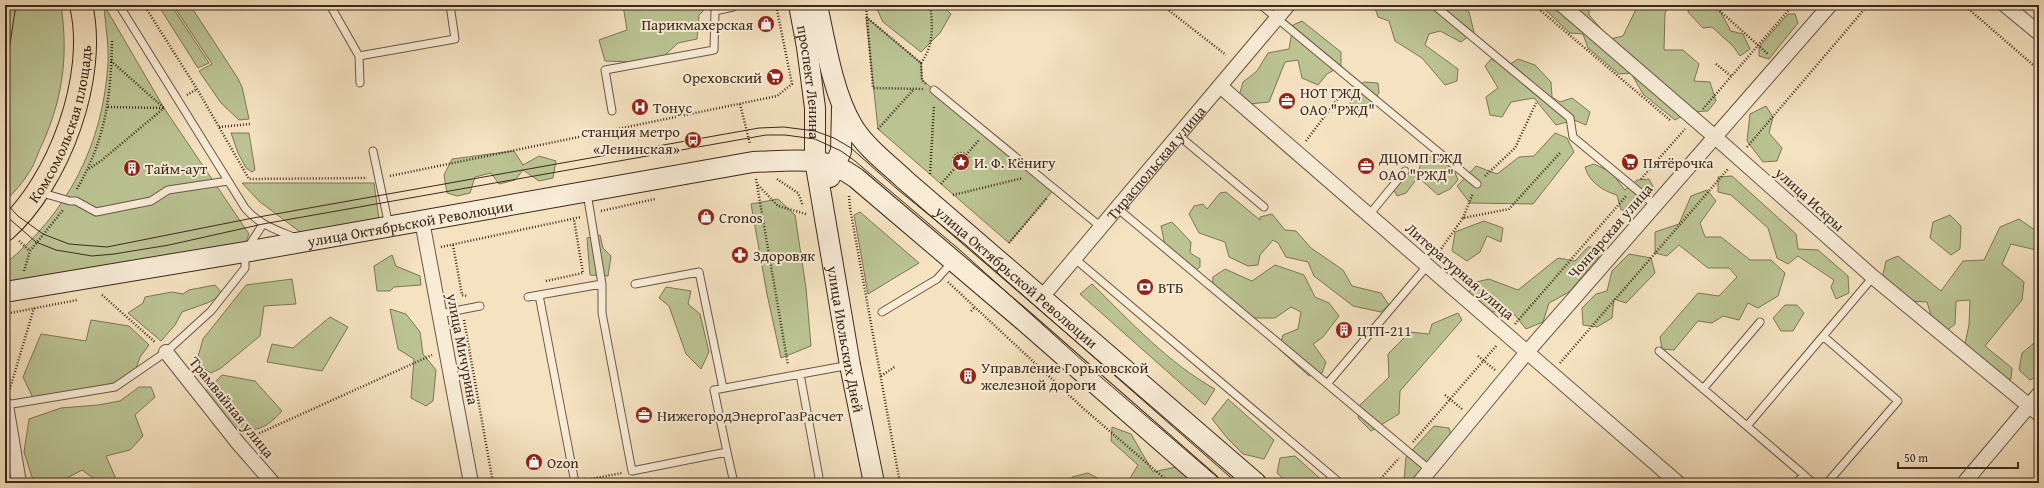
<svg xmlns="http://www.w3.org/2000/svg" width="2044" height="488" viewBox="0 0 2044 488" font-family="'Gentium Book Plus',serif">
	<style>
		.green { fill: #bbc393; stroke: #7c7658 }
		.lines { fill: none; stroke-linecap: round; stroke-linejoin: round }
		.lane-casing { stroke: #6b5745; stroke-width: 9 }
		.street-casing { stroke: #6b5745; stroke-width: 16 }
		.secondary-casing { stroke: #3d291c; stroke-width: 22 }
		.primary-casing { stroke: #3d291c; stroke-width: 24 }
		.path { stroke: #3d291c; stroke-width: 2.5; stroke-dasharray: 1 2; stroke-linecap: butt }
		.lane { stroke: #f8ecd7; stroke-width: 7 }
		.street { stroke: #f8ecd7; stroke-width: 14 }
		.secondary { stroke: #f8ecd7; stroke-width: 20 }
		.primary { stroke: #f5e2c1; stroke-width: 22 }
		.tram { stroke: #3d291c; stroke-width: 1 }
		.labels { text-anchor: middle; dominant-baseline: central; stroke-width: 4; stroke-linejoin: round; paint-order: stroke }
		.poi-label { font-size: 15px; fill: #3d291c; stroke: #f8ecd7; text-anchor: start }
		.street-label { font-size: 15px; fill: #3d291c; stroke: #f8ecd7 }
	</style>
	<rect width="100%" height="100%" fill="#f5e2c1"/>
	<filter id="stains"><feTurbulence type="fractalNoise" baseFrequency=".005" numOctaves="4"/><feColorMatrix values="0 0 0 0 .2 0 0 0 0 .09 0 0 0 0 .02 0 0 0 .5 -.17"/></filter>
	<radialGradient id="worn" r=".72"><stop offset=".6" stop-color="#630" stop-opacity="0"/><stop offset="1" stop-color="#630" stop-opacity=".3"/></radialGradient>
	<path class="green" d="M5,5H61C69,59 62,103 39,151C36,159 33,167 28,174C22,184 13,193 5,202Z
		M104,5L164,108L249,234L245,244L5,286V264C68,212 103,145 108,63C109,44 105,24 104,5Z
		M158,5H171L209,63L198,68Z
		M173,5H190L237,77L242,87L249,119L239,120L221,103L199,71L212,64Z
		M623,5H709L699,15L697,39L678,43L664,56L633,62L605,61L599,40L627,30Z
		M878,5H942L951,14L940,33L921,52L883,22L876,7Z
		M1374,5H1460L1469,12L1474,32L1461,42L1440,31L1429,34L1425,45L1458,69L1457,81L1445,85L1422,58L1395,41L1389,21L1378,17Z
		M1541,5H1589V15L1610,39L1623,36L1638,5H1669L1665,13L1664,50H1683L1699,64L1694,81L1710,82L1716,101L1708,111L1689,112L1675,120L1643,94L1631,73L1619,74L1588,48L1583,34L1570,33L1542,7Z
		M1689,5H1726L1720,11L1731,31L1743,34L1750,49L1740,56L1733,46L1712,27L1703,28L1688,12Z
		M1788,14H1795L1798,23L1769,59L1759,56V47Z
		M866,17L921,63L922,80L1055,188L1009,243L878,129Z
		M1302,21L1341,52V66L1327,74L1318,85L1302,78L1298,60L1285,62L1269,102L1249,104L1239,96L1243,82L1257,71L1268,53L1289,49L1293,25Z
		M1491,59L1506,67L1518,59L1535,65L1551,82L1552,97L1560,102L1572,98L1590,112L1586,125L1574,120L1556,125L1534,98L1511,102L1502,117L1490,115L1486,97L1498,88L1485,66Z
		M1364,82L1378,83L1379,93L1366,112L1351,109L1349,93Z
		M1766,106L1773,117L1769,133L1782,148L1777,161L1763,162L1747,141L1750,114Z
		M231,133H249L255,170L252,172L246,168L238,153Z
		M1555,133L1567,138L1574,152L1533,204L1470,203L1457,186L1476,166L1497,174L1519,157L1534,156Z
		M514,151L523,165L539,156L556,161L553,178L539,181L523,170L515,180L499,184L491,173L475,177L470,193L457,196L447,193L444,175L452,159Z
		M1432,154L1453,167L1458,180L1450,189L1438,195L1418,177L1406,193L1397,196L1390,183L1396,174L1419,170L1422,158Z
		M1594,164L1611,172L1625,190L1637,180L1649,179L1655,190L1637,211L1621,210L1617,195C1603,191 1589,182 1585,167Z
		M1732,176L1796,234L1798,249L1818,250L1848,276L1849,293L1836,299L1831,287L1834,280L1798,256L1788,264L1777,258L1768,228L1731,195L1718,192V177Z
		M242,183H374L379,219L303,234L260,202Z
		M1707,190L1716,201L1700,223L1705,237H1721L1750,260H1771L1785,273L1778,296L1758,308L1748,303L1739,320L1723,316L1712,323L1698,321L1674,350L1662,349L1660,337L1698,293L1719,296L1737,277L1729,268H1708L1679,245L1667,256L1655,253V232L1679,224L1691,196Z
		M1226,192L1260,220V217L1272,214L1285,230L1296,231L1311,248L1343,270L1352,286L1381,293L1389,305L1381,312L1353,306L1314,276L1308,262L1286,257L1278,243L1273,240L1260,255L1258,265L1248,266L1229,257L1225,242L1199,233L1189,214L1194,206L1203,204L1207,209L1220,193Z
		M778,199L795,215L806,288L811,346L781,358L767,294L751,204Z
		M860,212L919,263L868,294L854,215Z
		M1950,215L1961,226L1960,249L1951,255L1930,238L1933,222Z
		M2019,219L2039,233L2036,250L2011,244L2002,264L2024,282L2022,300L1985,346L2012,368L2011,379H1999L1964,348L1969,325L1970,300L1956,301L1955,324L1945,332L1933,322L1927,302L1908,301L1882,279L1886,261L1898,256L1941,291L1963,261L1984,260L2000,227Z
		M1484,221L1503,228L1501,242L1487,236L1480,252L1467,261L1452,251L1455,232Z
		M1172,222L1191,242L1190,253L1200,259V267L1192,273L1165,245L1161,226Z
		M600,235L603,248L611,256L608,276L590,275L587,238Z
		M1588,247H1596L1599,257L1569,292L1549,303L1543,322L1526,329L1515,315L1483,310L1468,297L1472,283L1489,279L1518,290L1558,258L1575,261Z
		M1629,254L1651,258L1655,273L1626,303L1614,299L1612,318L1597,327L1583,325L1582,308L1596,294L1607,291L1612,271Z
		M392,255L396,266L420,276L421,285L394,287L390,291H377L374,266Z
		M1275,265L1304,275L1315,297L1329,303L1339,316L1323,337L1313,344L1326,362L1322,373L1309,376L1279,349L1283,335L1298,329L1301,312L1291,307L1275,318H1242L1212,292L1213,277L1225,269L1252,281Z
		M292,279L296,304L264,306L260,336L221,368L211,373L196,364L203,339L246,285Z
		M1092,284C1130,321 1168,363 1215,389L1205,405L1080,294Z
		M215,285L222,293L217,298L207,303L182,312L175,325L161,341L128,313L143,303L145,297L172,292L183,294L189,290Z
		M666,287L691,291L688,304L700,314L709,352L701,369L686,354L669,306L659,298Z
		M1785,305H1797L1804,313L1793,331H1781L1773,318Z
		M390,309L406,314L420,332L423,354L436,370L433,401L426,406L411,398L414,359L398,349Z
		M1458,313L1462,320L1400,391L1399,414L1371,431L1358,418L1360,405L1389,377L1388,354L1410,332L1429,334L1432,324Z
		M330,317L348,327L322,371L267,362L272,344L293,348Z
		M91,320L129,326L149,345L140,357L136,369L107,387L33,398L23,377L41,334L86,341Z
		M2039,339V376L2030,380L2019,370L2022,353Z
		M222,375L255,381L282,411C264,430 258,431 232,430L221,409L205,392Z
		M139,387H151L155,397L135,415L143,436L130,450L106,456L116,479L97,481L82,470L58,483H34L24,452L29,419L61,408L98,405L120,401Z
		M1228,399L1274,440L1264,459L1243,454L1228,439L1212,419Z
		M1434,426L1449,428L1454,444L1422,483H1401L1404,481L1406,457Z
		M1112,427L1131,434L1153,472L1176,467L1192,483H1162L1156,479L1152,483H1127L1138,465L1111,441Z
		M1295,456L1325,483H1288L1277,473L1280,458Z
		M1088,473L1107,483H1073L1072,477Z"/>
	<g class="lines">
		<g class="lane-casing">
			<path id="lane" d="M119,5L245,208C259,225 277,230 296,238
				M330,5L359,56L360,83
				M1261,5L1477,184
				M1434,5L1570,118L1573,137L1655,205
				M359,56L455,39L450,5
				M934,90L1101,227
				M612,111L605,70L714,50L715,11L733,7
				M1178,135L1264,207
				M373,151L389,226
				M39,192L70,201H76L96,212L151,201L168,190L228,181
				M587,193L602,284V313L632,471L727,452L714,390L850,365
				M1117,208L1430,470
				M1369,215L1405,171
				M1074,258L1340,483
				M635,284L699,272L723,388
				M539,295L602,284
				M528,297L539,295L575,483
				M882,312L937,279L953,261
				M439,314L480,306
				M1823,336L1898,401L1827,483
				M1659,351L1804,475L1796,483
				M800,374L820,483
				M1327,384L1428,265
				M1703,389L1760,322
				M6,405L115,387L166,352L211,311L245,268V252L263,224
				M1747,426L1873,277
				M727,452L734,483
				M1804,475L1813,483"/>
		</g>
		<g class="street-casing">
			<g id="street">
				<path d="M1562,5L1715,137L1873,277L2039,414"/>
				<path d="M2005,5L2039,33"/>
				<path d="M1220,86L1678,483"/>
				<path d="M422,221L471,483"/>
				<path id="s1" d="M1042,297L1288,5"/>
				<path d="M166,352L238,443L273,483"/>
				<path d="M6,405L19,483"/>
				<path d="M1419,483L1528,351L1830,5"/>
				<path d="M1964,483L2039,394"/>
			</g>
		</g>
		<g class="secondary-casing">
			<g id="secondary">
				<path id="s2" d="M799,5L807,47L815,108V160L850,365L874,483"/>
				<path id="s3" d="M817,5C825,42 833,93 852,125C865,147 887,163 905,180L1256,483"/>
				<path d="M830,177L841,151L842,109"/>
				<path id="s4" d="M5,292L245,252L753,162C790,161 824,154 856,178L1023,320L1209,483"/>
			</g>
		</g>
		<g class="primary-casing">
			<g id="primary">
				<path id="s5" d="M5,230C59,182 98,76 81,5"/>
			</g>
		</g>
		<path class="path" d="M144,5L197,89L249,179L367,178
			M866,5L873,88L924,89
			M1162,5L1226,55
			M1534,5L1670,120
			M1713,5L1768,54
			M1964,5L2039,70
			M866,17L921,63L922,80L926,84
			M111,61L164,108
			M921,63C934,45 933,26 930,5
			M1716,64L1731,76
			M187,95L197,89
			M740,104L750,144
			M108,107L164,108
			M1703,109L1793,5
			M219,127L250,124
			M878,129L914,89
			M1306,141L1345,89
			M1747,147L1868,5
			M953 161a8 8 0 1 1 16 0a8 8 0 1 1-16 0Z
			M966,155L979,140
			M89,169L102,160L164,108
			M930,174L934,105
			M390,176L777,96L792,84L776,5
			M1485,176L1515,148L1536,103
			M756,179L788,365
			M777,179L798,193L803,206
			M1641,179L1685,129
			M941,184L955,168
			M758,185L778,206L806,214
			M77,189C106,138 111,97 112,39
			M953,195L1023,178
			M849,196L850,208L900,483
			M601,211L655,199
			M1463,218L1473,193
			M19,241L30,251
			M1009,243L1047,198
			M453,245L462,295L467,296
			M441,247L581,217
			M1436,256L1463,218L1509,209L1560,153
			M24,271L30,251L63,210
			M546,281L583,273L574,220
			M948,282L1084,409L1170,483
			M102,295L155,342
			M971,311L975,307
			M5,314L77,300
			M464,320L493,483
			M1515,324L1627,195
			M1478,356L1495,370
			M1560,363L1728,169
			M881,376L896,366
			M9,392L34,308
			M1445,395L1462,409
			M251,437L432,355
			M1413,442L1497,345
			M585,480L622,473
			M495,483L513,479
			M1377,483L1399,458"/>
		<use href="#lane" class="lane"/>
		<use href="#street" class="street"/>
		<use href="#secondary" class="secondary"/>
		<use href="#primary" class="primary"/>
		<path class="tram" d="M5,76L16,5
			M5,202L18,216L43,234L69,244L107,247L253,218L759,128L784,127L815,131L834,138L851,148L897,189L966,245L1237,483
			M5,215L36,242L56,250L92,256L114,254L169,245L263,224L766,135H785L815,139L841,151L855,161L961,251L1095,372L1224,483"/>
	</g>
	<defs>
		<g id="shop-disc" transform="scale(0.9)"><circle r="9.5" fill="#8f2418" stroke="#f8ecd7"/><path d="M-5-2.5h2.3a2.7 3.5 0 0 1 5.4 0H5L5.5 6h-11ZM-1.5-2.5h3a1.5 2.3 0 0 0-3 0Z" fill="#fff"/></g>
		<g id="supermarket-disc" transform="scale(0.9)"><circle r="9.5" fill="#8f2418" stroke="#f8ecd7"/><path d="M-6-5.5h2.5l.6 2H6L4.5 2H-2.5L-4.4-4H-6ZM-1.5 3.2a1.3 1.3 0 1 0 .1 0ZM3 3.2a1.3 1.3 0 1 0 .1 0Z" fill="#fff"/></g>
		<g id="office-disc" transform="scale(0.9)"><circle r="9.5" fill="#8f2418" stroke="#f8ecd7"/><path d="M-6-3h4V-5.5h4V-3h4V5H-6ZM-1-4.5V-3h2v-1.5ZM-6 0V1H6V0Z" fill="#fff"/></g>
		<g id="hospital-disc" transform="scale(0.9)"><circle r="9.5" fill="#8f2418" stroke="#f8ecd7"/><path d="M-5-5h3v3.5h4V-5h3V5h-3V1.5h-4V5h-3Z" fill="#fff"/></g>
		<g id="bus-disc" transform="scale(0.9)"><circle r="9.5" fill="#8f2418" stroke="#f8ecd7"/><path d="M-5-6H5V4H4V6H2V4H-2V6H-4V4H-5ZM-3.5-4V0h7V-4ZM-3.5 1.2v1.5H-2V1.2ZM2 1.2v1.5H3.5V1.2Z" fill="#fff"/></g>
		<g id="sight-disc" transform="scale(0.9)"><circle r="9.5" fill="#8f2418" stroke="#f8ecd7"/><path d="M0-6L1.8-2.2L6-1.7L2.9 1.2L3.7 5.4L0 3.3L-3.7 5.4L-2.9 1.2L-6-1.7L-1.8-2.2Z" fill="#fff"/></g>
		<g id="building-disc" transform="scale(0.9)"><circle r="9.5" fill="#8f2418" stroke="#f8ecd7"/><path d="M-4-6H4V6H1V3H-1V6H-4ZM-2.5-4.3h1.7v1.8h-1.7ZM.8-4.3h1.7v1.8H.8ZM-2.5-1h1.7V.8h-1.7ZM.8-1h1.7V.8H.8Z" fill="#fff"/></g>
		<g id="pharmacy-disc" transform="scale(0.9)"><circle r="9.5" fill="#8f2418" stroke="#f8ecd7"/><path d="M-2-6h4v4h4v4h-4v4h-4v-4h-4v-4h4Z" fill="#fff"/></g>
		<g id="bank-disc" transform="scale(0.9)"><circle r="9.5" fill="#8f2418" stroke="#f8ecd7"/><path d="M-6-4H6V4H-6ZM0-2.3a2.3 2.3 0 1 0 0 4.6a2.3 2.3 0 1 0 0-4.6Z" fill="#fff"/></g>
	</defs>
	<g fill-rule="evenodd">
		<use href="#shop-disc" x="766" y="24"/>
		<use href="#supermarket-disc" x="775" y="77"/>
		<use href="#office-disc" x="1287" y="101"/>
		<use href="#hospital-disc" x="640" y="107"/>
		<use href="#bus-disc" x="693" y="140"/>
		<use href="#sight-disc" x="961" y="162"/>
		<use href="#supermarket-disc" x="1630" y="162"/>
		<use href="#office-disc" x="1366" y="166"/>
		<use href="#building-disc" x="132" y="168"/>
		<use href="#shop-disc" x="706" y="217"/>
		<use href="#pharmacy-disc" x="740" y="255"/>
		<use href="#bank-disc" x="1145" y="287"/>
		<use href="#building-disc" x="1344" y="330"/>
		<use href="#building-disc" x="968" y="376"/>
		<use href="#office-disc" x="644" y="415"/>
		<use href="#shop-disc" x="534" y="462"/>
	</g>
	<g class="labels">
		<g class="poi-label">
			<text x="753" y="24" text-anchor="end">Парикмахерская</text>
			<text x="762" y="77" text-anchor="end">Ореховский</text>
			<text x="1300" y="92">НОТ ГЖД<tspan x="1300" dy="17">ОАО "РЖД"</tspan></text>
			<text x="653" y="107">Тонус</text>
			<text x="680" y="131" text-anchor="end">станция метро<tspan x="680" dy="17">«Ленинская»</tspan></text>
			<text x="1379" y="157">ДЦОМП ГЖД<tspan x="1379" dy="17">ОАО "РЖД"</tspan></text>
			<text x="974" y="162">И. Ф. Кёнигу</text>
			<text x="1643" y="162">Пятёрочка</text>
			<text x="145" y="168">Тайм-аут</text>
			<text x="719" y="217">Cronos</text>
			<text x="753" y="255">Здоровяк</text>
			<text x="1158" y="287">ВТБ</text>
			<text x="1357" y="330">ЦТП-211</text>
			<text x="981" y="367">Управление Горьковской<tspan x="981" dy="17">железной дороги</tspan></text>
			<text x="657" y="415">НижегородЭнергоГазРасчет</text>
			<text x="547" y="462">Ozon</text>
		</g>
		<g class="street-label">
			<text stroke="none"><textPath href="#s2" startOffset="78">проспект Ленина</textPath></text>
			<text stroke="none"><textPath href="#s5" startOffset="123">Комсомольская площадь</textPath></text>
			<text stroke="none"><textPath href="#s1" startOffset="176">Тираспольская улица</textPath></text>
			<text transform="translate(1810 199) rotate(42)">улица Искры</text>
			<text stroke="none"><textPath href="#s4" startOffset="411">улица Октябрьской Революции</textPath></text>
			<text transform="translate(1610 231) rotate(-49)">Чонгарская улица</text>
			<text transform="translate(1460 271) rotate(41)">Литературная улица</text>
			<text stroke="none"><textPath href="#s3" startOffset="350">улица Октябрьской Революции</textPath></text>
			<text stroke="none"><textPath href="#s2" startOffset="338">улица Июльских Дней</textPath></text>
			<text transform="translate(463 349) rotate(79)">улица Мичурина</text>
			<text transform="translate(232 407) rotate(51)">Трамвайная улица</text>
		</g>
	</g>
	<rect width="2044" height="488" fill="none" stroke="#f5e2c1" stroke-width="20"/>
	<rect x="6" y="6" width="2032" height="476" fill="none" stroke="#3d291c" stroke-width="2"/>
	<rect x="10" y="10" width="2024" height="468" fill="none" stroke="#3d291c"/>
	<path d="M1898 462v6h120v-6" fill="none" stroke="#3d291c" stroke-width="2"/>
	<text x="1904" y="462" font-size="12" fill="#3d291c" stroke="#f8ecd7" stroke-width="3" paint-order="stroke">50 m</text>
	<rect width="100%" height="100%" filter="url(#stains)"/>
	<rect width="100%" height="100%" fill="url(#worn)"/>
</svg>
